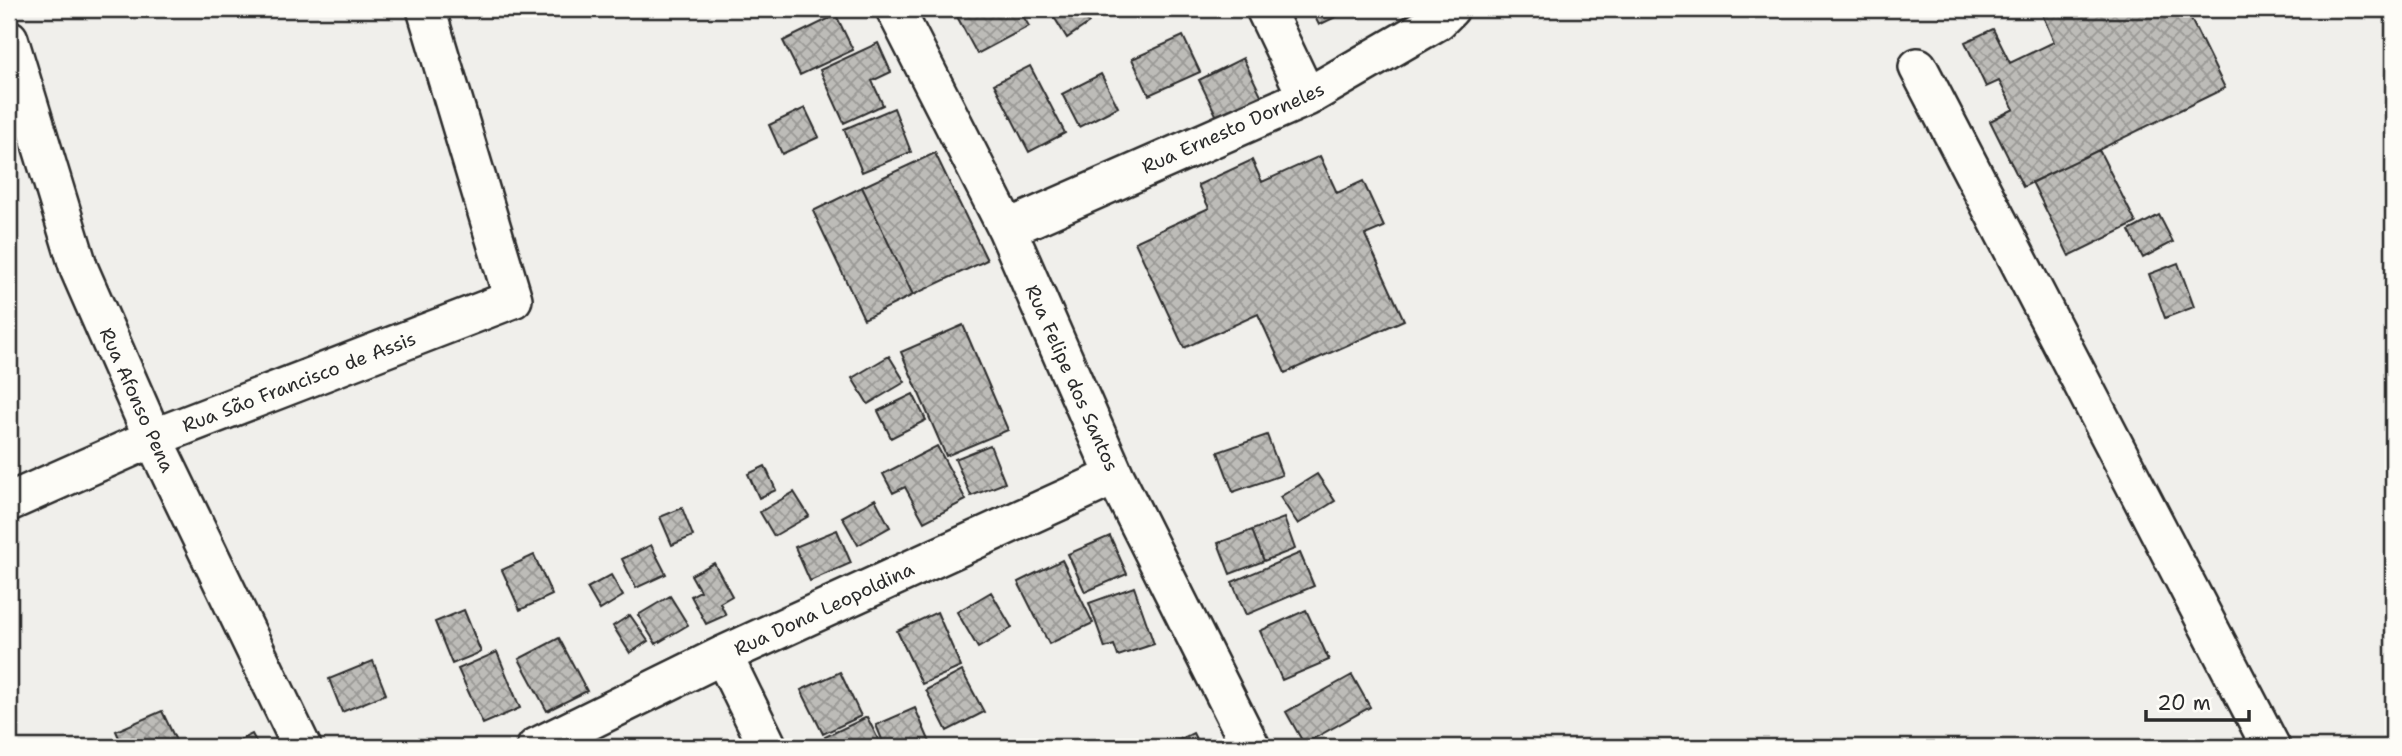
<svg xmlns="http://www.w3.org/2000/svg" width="2402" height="756" viewBox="0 0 2402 756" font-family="'Shantell Sans',sans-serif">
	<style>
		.building { fill: url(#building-cross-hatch); stroke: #2b2b2b; stroke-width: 2 }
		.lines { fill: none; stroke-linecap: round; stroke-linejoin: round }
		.minor-casing { stroke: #2b2b2b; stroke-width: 42 }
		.minor { stroke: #fdfcf7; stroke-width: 37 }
		.labels { text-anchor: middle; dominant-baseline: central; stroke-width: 5; stroke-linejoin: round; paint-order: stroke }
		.street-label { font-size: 19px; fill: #2b2b2b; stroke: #fdfcf7 }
	</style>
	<defs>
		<pattern id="building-cross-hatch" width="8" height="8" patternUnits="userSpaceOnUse" patternTransform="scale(1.75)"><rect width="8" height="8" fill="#bdbcb8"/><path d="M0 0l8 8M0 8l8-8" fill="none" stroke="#9a9996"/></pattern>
	</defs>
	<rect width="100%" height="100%" fill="#f0efeb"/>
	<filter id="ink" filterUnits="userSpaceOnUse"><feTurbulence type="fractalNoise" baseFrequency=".0143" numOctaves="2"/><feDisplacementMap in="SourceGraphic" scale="14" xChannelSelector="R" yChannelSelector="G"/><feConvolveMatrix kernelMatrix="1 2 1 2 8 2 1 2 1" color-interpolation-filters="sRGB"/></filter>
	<g filter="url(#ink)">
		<path class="building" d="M953,9H1019L1029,26L977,54Z
			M1049,9H1079L1089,23L1067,38Z
			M1321,9H1352L1319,25L1314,15Z
			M2186,9L2225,88L2023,187L1990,121L2014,109L1999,81L1986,87L1965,42L1993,29L2010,63L2054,42L2040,9Z
			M836,15L853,50L800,75L783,41Z
			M1183,36L1200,72L1149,95L1132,59Z
			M878,43L891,72L872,81L883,105L844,123L820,70Z
			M1243,58L1262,97L1218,119L1199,80Z
			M1030,66L1065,133L1029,152L994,84Z
			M1101,74L1118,107L1079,127L1062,94Z
			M805,108L819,137L782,154L769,125Z
			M894,108L911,152L862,172L844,129Z
			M2099,150L2136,223L2069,256L2032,182Z
			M935,153L987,260L913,295L862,187Z
			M1320,156L1337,193L1363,181L1384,227L1365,235L1404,320L1285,373L1258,314L1184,348L1135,242L1209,208L1198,185L1252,160L1262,182Z
			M862,187L913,295L864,319L813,211Z
			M2159,215L2173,242L2143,258L2129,231Z
			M2178,263L2194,307L2165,318L2149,274Z
			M963,325L1008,430L946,456L901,352Z
			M889,356L905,382L868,404L852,378Z
			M913,394L926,420L891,438L878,411Z
			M1267,435L1282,475L1233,492L1218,452Z
			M990,445L1005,483L971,496L955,459Z
			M937,446L966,500L924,522L905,487L893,493L883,474Z
			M765,466L776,490L759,498L748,474Z
			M1317,474L1335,501L1298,524L1280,497Z
			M794,492L809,516L774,536L760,512Z
			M875,499L890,527L858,545L842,517Z
			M682,508L693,536L672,545L660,517Z
			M1284,518L1295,549L1264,561L1252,530Z
			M837,530L851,563L810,581L795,547Z
			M1252,530L1264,561L1230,574L1218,543Z
			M1110,536L1127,574L1085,592L1068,554Z
			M651,545L666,574L636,588L622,559Z
			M1300,553L1314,586L1246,615L1232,582Z
			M534,555L552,595L520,610L502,570Z
			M1062,560L1093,623L1049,644L1018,582Z
			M714,563L732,596L720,603L726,615L706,624L691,596L700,591L691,575Z
			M611,575L623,596L600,610L587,588Z
			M1134,587L1154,644L1118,656L1114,645L1105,648L1089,603Z
			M991,592L1012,628L978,648L957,612Z
			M670,596L688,625L656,644L638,615Z
			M464,610L481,652L452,664L435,622Z
			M1306,610L1329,660L1282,680L1260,631Z
			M937,612L961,667L922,684L897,631Z
			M630,615L648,641L630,653L613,626Z
			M559,638L587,691L547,711L519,659Z
			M497,652L520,708L483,724L458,669Z
			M373,661L386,694L342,712L329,679Z
			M962,671L984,712L947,731L926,690Z
			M840,672L861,716L823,734L801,690Z
			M1352,675L1370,707L1304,744L1286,712Z
			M915,708L932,747H885L876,725Z
			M162,711L179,747H123L116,731Z
			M867,717L882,747H830L825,737Z
			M1193,733L1200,747H1165Z
			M252,734L259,747H226Z"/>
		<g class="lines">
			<g class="minor-casing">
				<path id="minor" d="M895,9L1007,229L1115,476L1251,747
					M1265,9L1307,97
					M9,39L79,269L153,438L302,747
					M1918,67L2271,747
					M1007,229L1307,97L1438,21L1450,9
					M9,502L153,438L513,299L426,9
					M723,655L768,747
					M536,747L723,655L1115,476"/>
			</g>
			<use href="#minor" class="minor"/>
		</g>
	</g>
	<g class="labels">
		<g class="street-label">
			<text transform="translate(1233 128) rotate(-24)">Rua Ernesto Dorneles</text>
			<text transform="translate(1072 378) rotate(66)">Rua Felipe dos Santos</text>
			<text transform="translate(299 382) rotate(-21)">Rua São Francisco de Assis</text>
			<text transform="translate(137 400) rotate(66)">Rua Afonso Pena</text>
			<text transform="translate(824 609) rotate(-25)">Rua Dona Leopoldina</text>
		</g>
	</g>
	<rect width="2402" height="756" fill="none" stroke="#fdfcf7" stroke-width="35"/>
	<rect x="18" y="18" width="2367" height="721" fill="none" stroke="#2b2b2b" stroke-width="2.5" filter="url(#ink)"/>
	<path d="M2146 710v10h103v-10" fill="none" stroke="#2b2b2b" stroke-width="3.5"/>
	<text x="2157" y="710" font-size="21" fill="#2b2b2b" stroke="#fdfcf7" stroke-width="5" paint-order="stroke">20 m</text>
</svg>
